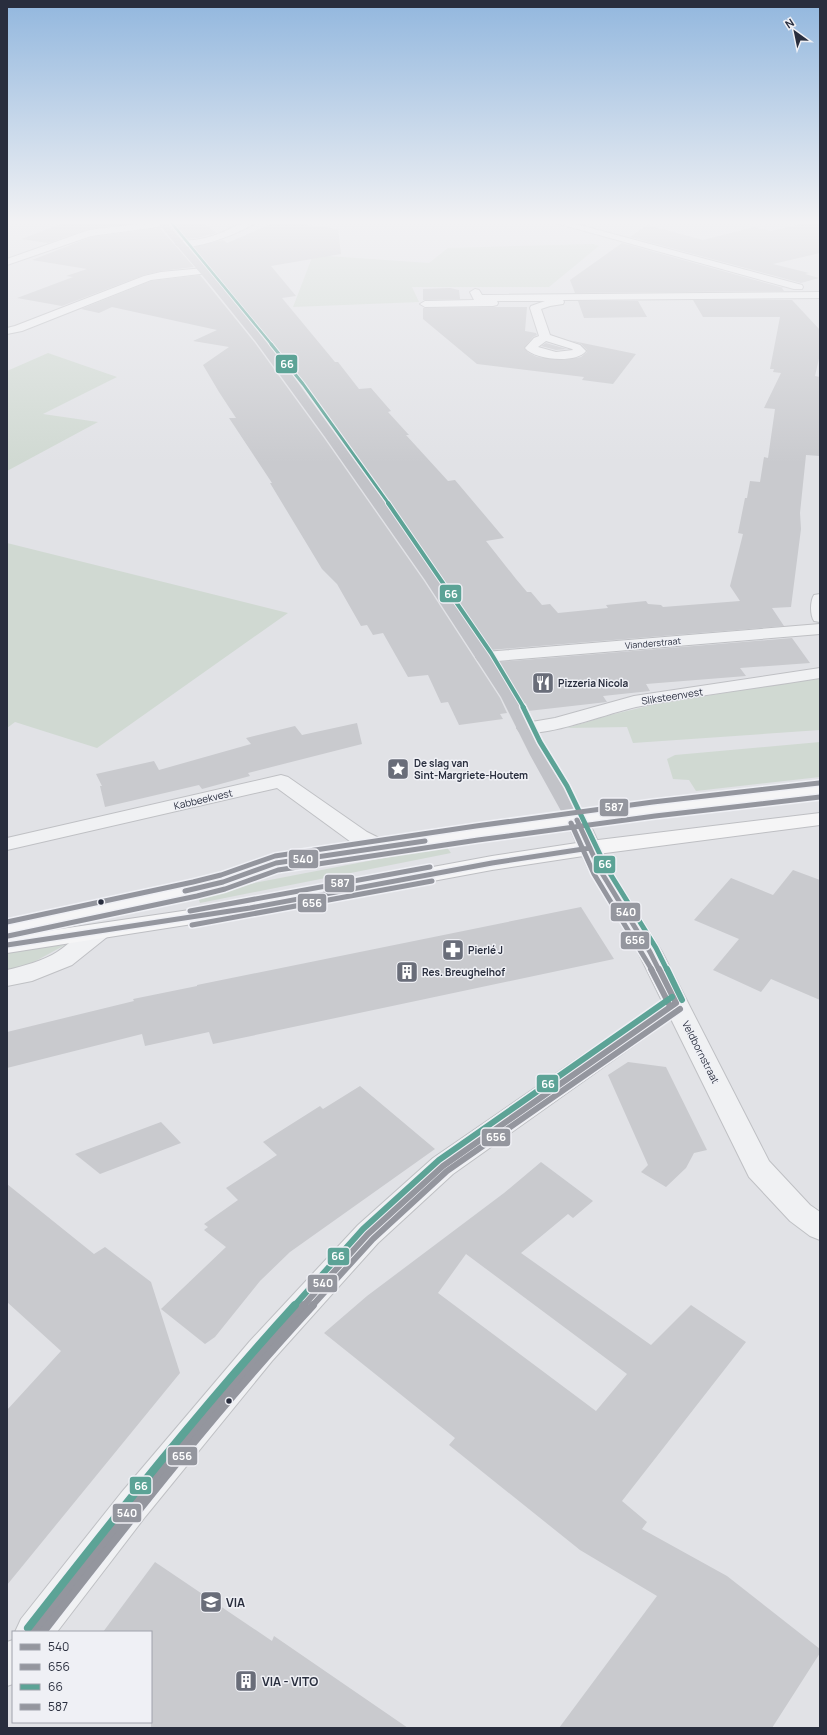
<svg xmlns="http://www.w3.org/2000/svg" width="827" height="1735" viewBox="0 0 827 1735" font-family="Manrope,sans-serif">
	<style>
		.green { fill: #d0d9d2 }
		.building { fill: #c9cace; fill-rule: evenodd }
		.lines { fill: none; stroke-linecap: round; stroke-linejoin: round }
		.street-casing { stroke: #bfc0c4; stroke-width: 2 }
		.primary-casing { stroke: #bebfc3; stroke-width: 2 }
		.street { fill: #f0f1f3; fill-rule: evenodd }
		.secondary { fill: #c2c3c8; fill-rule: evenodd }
		.primary { fill: #f5f5f6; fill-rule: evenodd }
		.bus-1-far2-casing { stroke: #eff0f5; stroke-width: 8 }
		.bus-1-far1-casing { stroke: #eff0f5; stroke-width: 9 }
		.bus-1-casing { stroke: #eff0f5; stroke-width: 11 }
		.bus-2-far2-casing { stroke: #eff0f5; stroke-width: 8 }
		.bus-2-far1-casing { stroke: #eff0f5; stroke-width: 9 }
		.bus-2-casing { stroke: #eff0f5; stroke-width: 11 }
		.bus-3-far5-casing { stroke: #eff0f5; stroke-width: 4 }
		.bus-3-far4-casing { stroke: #eff0f5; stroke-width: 5 }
		.bus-3-far3-casing { stroke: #eff0f5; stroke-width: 6 }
		.bus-3-far2-casing { stroke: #eff0f5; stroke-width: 8 }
		.bus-3-far1-casing { stroke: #eff0f5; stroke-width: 9 }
		.bus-3-casing { stroke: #eff0f5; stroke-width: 11 }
		.bus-4-casing { stroke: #eff0f5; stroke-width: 8 }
		.bus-1-far2 { stroke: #94969e; stroke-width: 5 }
		.bus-1-far1 { stroke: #94969e; stroke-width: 6 }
		.bus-1 { stroke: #94969e; stroke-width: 8 }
		.bus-2-far2 { stroke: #94969e; stroke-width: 5 }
		.bus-2-far1 { stroke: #94969e; stroke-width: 6 }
		.bus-2 { stroke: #94969e; stroke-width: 8 }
		.bus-3-far5 { stroke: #5ca396; stroke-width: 2.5 }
		.bus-3-far4 { stroke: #5ca396; stroke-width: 3 }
		.bus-3-far3 { stroke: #5ca396; stroke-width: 4 }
		.bus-3-far2 { stroke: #5ca396; stroke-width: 5 }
		.bus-3-far1 { stroke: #5ca396; stroke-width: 6 }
		.bus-3 { stroke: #5ca396; stroke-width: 8 }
		.bus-4 { stroke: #94969e; stroke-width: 5 }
		.bus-dot { fill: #292e3e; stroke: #eff0f5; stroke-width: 1.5 }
		.labels { text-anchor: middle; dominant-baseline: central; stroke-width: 3; stroke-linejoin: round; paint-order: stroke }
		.far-street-label { font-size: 9px; fill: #292e3e; stroke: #eff0f5 }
		.poi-label { font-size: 10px; font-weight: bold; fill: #292e3e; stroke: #eff0f5; text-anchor: start }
		.street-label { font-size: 10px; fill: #292e3e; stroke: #eff0f5 }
		.near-poi-label { font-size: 12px; font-weight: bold; fill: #292e3e; stroke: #eff0f5; text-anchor: start }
		.line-badge { stroke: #eff0f5; stroke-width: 1.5 }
		.badge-label { font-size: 11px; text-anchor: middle; font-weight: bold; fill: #fff }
	</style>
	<rect width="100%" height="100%" fill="#e1e2e6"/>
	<path class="green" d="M593,244L599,246L549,287H412L419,302L293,307L313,255L429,263L448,248Z
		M48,353L117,377L43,414L98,422L7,471V371Z
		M7,543L288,613L97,748L15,722L7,728V692H8Z
		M820,677V730L633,743L627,727L567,728L610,715L652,705Z
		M820,742V777L696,791L689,780L673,779L667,759L675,755Z
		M446,846L451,853L200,903L197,894Z
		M65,945L32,963L7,971V951Z"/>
	<path class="building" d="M72,220H147L148,221L89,229L48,243L21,239Z
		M820,220V253L773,264L809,273L805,274L819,278L801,283L630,237L647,225L703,240L754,227L771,231Z
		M201,221L216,233L197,238L183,239L170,224Z
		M278,221L338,229L341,254L271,266L296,296L282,298L335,362H338L359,389L371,388L391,411L388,412L409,435H406L448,481L455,480L504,538L486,541L516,579L527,592H531L542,605L550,604L558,613L608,608L606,605L646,601L648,604L661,605L663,607L740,601L730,586L743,534L738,533L745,498H747L750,481L760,482L764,457L768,458L775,409L764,408L781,373L773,372L774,369H770L780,317H703L693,300H792L820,330V354L815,376L820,377V456L806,455L800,513L801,529L791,607L772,608L784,626L490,650L440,576L289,368L190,248L223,240L227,243Z
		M160,228L194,267L161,271L144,275L62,306L17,298L73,277L66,276L87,269L32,260L91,237Z
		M622,243L784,288H782L784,291L575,293L570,280Z
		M200,275L255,343L324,438L424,581L500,698L507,713L500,714L503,719L459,725L448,702L441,703L428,675L408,677L383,633L373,635L367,625L361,626L337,584L322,569L270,483H272L229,418H236L219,392L203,365L229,347L193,341L217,330L112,307L99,313L81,309L151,281Z
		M450,288L459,290L460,299L423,300V289Z
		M578,301H638L647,317L584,318Z
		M495,307H527L525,331L536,333L537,335L533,337L524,348L529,353L537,357L565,360L581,357L587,352V350L581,344L568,340L636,354L613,384L582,380L584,377L477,364L423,319V308Z
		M546,343L567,349L556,350L541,346Z
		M792,638L810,663L740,668L746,676L646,684L650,691L603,696L607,702L528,711L498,662Z
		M357,723L362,744L248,773L250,776L202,789L199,785L105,807L100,786H102L96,774L154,761L159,770L251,744L246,738L295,726L302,735Z
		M793,870L820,880V1000L771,979L761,992L713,970L739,939L694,920L731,878L773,895Z
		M581,907L614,959L213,1044L209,1032L145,1046L142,1034L7,1068V1032L134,1001L133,999L197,986V985Z
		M628,1062L666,1067L707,1150L694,1153L686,1168L666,1187L641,1172L648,1165L608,1075Z
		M360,1086L435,1149L290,1252L260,1281L215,1337L205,1344L161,1309L226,1247L204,1230L208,1227L204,1224L238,1200L226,1188L277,1155L263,1142L320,1106L323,1109Z
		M161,1122L181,1143L100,1174L75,1154Z
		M541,1162L593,1201L573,1218L568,1214L521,1253L651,1345L691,1305L746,1342L622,1501L647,1522L642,1529L727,1576L820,1649V1653L772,1728H559L657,1596L580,1550L449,1445L455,1438L324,1333L367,1296L504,1193ZM466,1254L627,1374L596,1411L438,1293Z
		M7,1184L94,1254L105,1247L151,1282L180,1373L7,1585V1410L61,1351L7,1302Z
		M155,1562L272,1641L274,1636L408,1728H151V1632H103Z"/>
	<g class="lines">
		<g class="street-casing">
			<path id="street" d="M247,220H259C249,230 187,255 176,244C182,239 193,241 200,239C217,236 232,228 247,220Z
				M545,220H561L802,285L803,287L802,289H794Z
				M771,220H782L778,223Z
				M162,221L166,224L165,226L91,236L7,265V259L89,230Z
				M204,268L209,271L208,273L151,280L22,331L7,334V328L15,326L144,276L161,272Z
				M475,289L479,290L482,295L820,292V298L563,300L564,302L563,304L550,306L541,309L550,335L580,345L586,351C576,364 534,360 525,348L534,338L539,336L530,308L531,306L545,301H497L498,303L497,305L493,306L425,307L420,304L425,301L474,300L470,292ZM546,341L572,349L573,350L556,352L538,347Z
				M820,594V622L814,621C810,615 810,601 814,595Z
				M820,624V634L485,662L479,661L476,657L479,653L485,652Z
				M820,668V678C759,688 697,695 636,707C608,713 545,738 520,732L517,728L520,724L555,718L634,696Z
				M281,775L288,777L367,832L389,843L392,848L389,853L381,855L373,853L351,842L277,788L7,850V838Z
				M577,814L584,816L588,820L611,870L662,952L769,1161L810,1205L820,1212V1240L810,1236L790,1221L749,1177L671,1019L453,1174L378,1243L272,1361L145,1517L57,1632H15L21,1619L121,1493L250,1341L358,1225L433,1158L662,1001L638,952L589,870L566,820L570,816Z
				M99,924L107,927L111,932L107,937L72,965L32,981L7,986V970C21,967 45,960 57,952C71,943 83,929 99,924Z
				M13,1640V1684L7,1686V1642Z"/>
		</g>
		<g class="primary-casing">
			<path id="primary" d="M820,784V796L654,815L477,839L280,869L231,887L195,896L7,937V921L195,882L216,877L276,856L654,803Z
				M820,813V825L590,855L492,870L250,915L7,953V937L250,901L492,856L590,841Z"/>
		</g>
		<use href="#street" class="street"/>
		<path class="secondary" d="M155,220H164L214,277L288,369L439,577L519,697L550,755L588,820L584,824L577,826L570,824L566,820L530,755L501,697L425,580L325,437L256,342L207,281Z"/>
		<use href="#primary" class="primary"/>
		<g class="bus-1-far2-casing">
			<path id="bus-1-far2" d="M577,820L600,870L650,952L659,970
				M185,891L223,882L276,863L425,841
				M7,945L250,908L492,863L590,848"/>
		</g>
		<g class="bus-1-far1-casing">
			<path id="bus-1-far1" d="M659,969L676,1003
				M303,1306L368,1234L443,1166L676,1003"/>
		</g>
		<g class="bus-1-casing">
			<path id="bus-1" d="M34,1632C121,1521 208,1409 304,1305"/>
		</g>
		<g class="bus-2-far2-casing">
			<path id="bus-2-far2" d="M571,823L594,874L652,970
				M192,925L432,881
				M8,936L197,896L225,889L278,870L478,840L655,816L820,797"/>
		</g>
		<g class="bus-2-far1-casing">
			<path id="bus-2-far1" d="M651,969L670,1006
				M312,1306L373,1239L447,1171L680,1009"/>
		</g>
		<g class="bus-2-casing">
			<path id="bus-2" d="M43,1632C130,1520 217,1409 313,1305"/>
		</g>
		<g class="bus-3-far5-casing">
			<path id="bus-3-far5" d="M169,220L272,345"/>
		</g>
		<g class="bus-3-far4-casing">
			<path id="bus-3-far4" d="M271,344L303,384L389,504"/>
		</g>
		<g class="bus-3-far3-casing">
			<path id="bus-3-far3" d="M388,503L491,653L524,708"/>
		</g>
		<g class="bus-3-far2-casing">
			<path id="bus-3-far2" d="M523,707L540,742L567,786L606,867L656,948L667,970"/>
		</g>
		<g class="bus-3-far1-casing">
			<path id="bus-3-far1" d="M667,969L682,1000
				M294,1306L363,1229L439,1160L672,997"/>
		</g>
		<g class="bus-3-casing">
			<path id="bus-3" d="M28,1628C114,1518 201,1408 295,1305"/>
		</g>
		<g class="bus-4-casing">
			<path id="bus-4" d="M190,911L430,867
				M7,922L193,882L221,875L275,856L476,826L653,802L819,783"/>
		</g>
		<use href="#bus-1-far2" class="bus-1-far2"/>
		<use href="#bus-1-far1" class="bus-1-far1"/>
		<use href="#bus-1" class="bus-1"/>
		<use href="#bus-2-far2" class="bus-2-far2"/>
		<use href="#bus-2-far1" class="bus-2-far1"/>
		<use href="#bus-2" class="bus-2"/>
		<use href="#bus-3-far5" class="bus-3-far5"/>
		<use href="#bus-3-far4" class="bus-3-far4"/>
		<use href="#bus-3-far3" class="bus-3-far3"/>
		<use href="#bus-3-far2" class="bus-3-far2"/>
		<use href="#bus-3-far1" class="bus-3-far1"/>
		<use href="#bus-3" class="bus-3"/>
		<use href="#bus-4" class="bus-4"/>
	</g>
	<linearGradient id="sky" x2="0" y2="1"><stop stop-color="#92b7de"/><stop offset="0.48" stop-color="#f2f2f4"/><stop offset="1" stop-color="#f2f2f4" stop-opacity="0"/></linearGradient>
	<rect width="827" height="463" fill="url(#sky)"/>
	<defs>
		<g id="restaurant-square" transform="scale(1.15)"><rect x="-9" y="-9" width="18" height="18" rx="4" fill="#696d79" stroke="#eff0f5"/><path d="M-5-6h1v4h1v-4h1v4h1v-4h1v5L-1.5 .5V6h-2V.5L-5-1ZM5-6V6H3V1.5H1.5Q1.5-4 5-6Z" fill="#fff"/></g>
		<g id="sight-square" transform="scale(1.15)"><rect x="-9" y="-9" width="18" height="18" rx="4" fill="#696d79" stroke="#eff0f5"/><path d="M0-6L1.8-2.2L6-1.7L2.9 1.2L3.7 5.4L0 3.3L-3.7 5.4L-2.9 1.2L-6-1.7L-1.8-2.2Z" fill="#fff"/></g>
		<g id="pharmacy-square" transform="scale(1.15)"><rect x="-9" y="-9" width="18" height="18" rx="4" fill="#696d79" stroke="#eff0f5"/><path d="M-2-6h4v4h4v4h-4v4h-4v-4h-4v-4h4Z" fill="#fff"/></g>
		<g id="building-square" transform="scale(1.15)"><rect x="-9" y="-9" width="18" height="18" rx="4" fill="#696d79" stroke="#eff0f5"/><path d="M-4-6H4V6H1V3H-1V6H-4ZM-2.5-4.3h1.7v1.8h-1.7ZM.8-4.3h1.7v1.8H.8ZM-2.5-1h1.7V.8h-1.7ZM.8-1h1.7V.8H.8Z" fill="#fff"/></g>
		<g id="school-square" transform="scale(1.15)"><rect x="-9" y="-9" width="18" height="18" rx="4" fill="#696d79" stroke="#eff0f5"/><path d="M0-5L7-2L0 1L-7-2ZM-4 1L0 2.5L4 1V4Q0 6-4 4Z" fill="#fff"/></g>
	</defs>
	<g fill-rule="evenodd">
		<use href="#restaurant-square" x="543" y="683"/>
		<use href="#sight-square" x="398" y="769"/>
		<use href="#pharmacy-square" x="453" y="950"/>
		<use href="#building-square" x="407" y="972"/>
		<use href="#school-square" x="211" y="1602"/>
		<use href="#building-square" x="246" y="1681"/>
	</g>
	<g class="bus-dot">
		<circle cx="101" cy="902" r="3.5"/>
		<circle cx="229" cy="1401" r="3.5"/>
	</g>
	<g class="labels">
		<g class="far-street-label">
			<text transform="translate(653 643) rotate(-5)">Vianderstraat</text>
		</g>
		<g class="poi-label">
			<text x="558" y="683">Pizzeria Nicola</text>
			<text x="414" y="763">De slag van<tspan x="414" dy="12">Sint-Margriete-Houtem</tspan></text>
			<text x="468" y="950">Pierlé J</text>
			<text x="422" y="972">Res. Breughelhof</text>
		</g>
		<g class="street-label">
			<text transform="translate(672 696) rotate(-9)">Sliksteenvest</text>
			<text transform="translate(203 799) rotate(-13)">Kabbeekvest</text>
			<text transform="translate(701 1052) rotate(63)">Veldbornstraat</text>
		</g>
		<g class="near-poi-label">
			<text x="226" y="1602">VIA</text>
			<text x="262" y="1681">VIA - VITO</text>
		</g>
	</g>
	<g class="line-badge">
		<rect x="275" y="354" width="23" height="20" rx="4" fill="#5ca396"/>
		<rect x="439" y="584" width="23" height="19" rx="4" fill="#5ca396"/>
		<rect x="599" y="798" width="30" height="19" rx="4" fill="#94969e"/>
		<rect x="288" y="849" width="31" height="20" rx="4" fill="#94969e"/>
		<rect x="593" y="855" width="23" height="19" rx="4" fill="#5ca396"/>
		<rect x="324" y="874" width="31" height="19" rx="4" fill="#94969e"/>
		<rect x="297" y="893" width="30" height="20" rx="4" fill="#94969e"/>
		<rect x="610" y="902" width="31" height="20" rx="4" fill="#94969e"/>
		<rect x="620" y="931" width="30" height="19" rx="4" fill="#94969e"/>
		<rect x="536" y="1074" width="23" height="19" rx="4" fill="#5ca396"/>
		<rect x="481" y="1128" width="30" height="19" rx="4" fill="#94969e"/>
		<rect x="327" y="1247" width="23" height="19" rx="4" fill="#5ca396"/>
		<rect x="307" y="1274" width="31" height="19" rx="4" fill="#94969e"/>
		<rect x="167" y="1446" width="31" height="20" rx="4" fill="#94969e"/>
		<rect x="129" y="1476" width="23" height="19" rx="4" fill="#5ca396"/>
		<rect x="112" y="1503" width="30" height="20" rx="4" fill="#94969e"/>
	</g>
	<g class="badge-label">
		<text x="287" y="368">66</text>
		<text x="451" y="598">66</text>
		<text x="614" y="811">587</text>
		<text x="303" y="863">540</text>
		<text x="605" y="868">66</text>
		<text x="340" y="887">587</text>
		<text x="312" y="907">656</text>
		<text x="626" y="916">540</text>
		<text x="635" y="944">656</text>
		<text x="548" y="1088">66</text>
		<text x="496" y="1141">656</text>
		<text x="338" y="1260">66</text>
		<text x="323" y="1287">540</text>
		<text x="182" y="1460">656</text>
		<text x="141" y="1490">66</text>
		<text x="127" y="1517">540</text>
	</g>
	<rect width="827" height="1735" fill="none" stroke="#292e3e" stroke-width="16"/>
	<rect x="12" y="1631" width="140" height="92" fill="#eff0f5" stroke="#a0a2ac"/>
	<rect x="20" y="1644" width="20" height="6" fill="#94969e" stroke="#a0a2ac"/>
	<text x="48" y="1651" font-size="12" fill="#292e3e">540</text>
	<rect x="20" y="1664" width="20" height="6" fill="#94969e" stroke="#a0a2ac"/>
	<text x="48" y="1671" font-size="12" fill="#292e3e">656</text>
	<rect x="20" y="1684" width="20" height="6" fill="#5ca396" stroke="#a0a2ac"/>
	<text x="48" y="1691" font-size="12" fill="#292e3e">66</text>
	<rect x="20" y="1704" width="20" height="6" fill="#94969e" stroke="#a0a2ac"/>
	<text x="48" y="1711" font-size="12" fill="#292e3e">587</text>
	<g transform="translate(795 32) rotate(327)" stroke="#eff0f5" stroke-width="3" paint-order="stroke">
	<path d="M0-3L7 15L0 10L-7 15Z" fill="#292e3e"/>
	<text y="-6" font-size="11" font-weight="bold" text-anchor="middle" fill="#292e3e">N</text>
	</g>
</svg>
